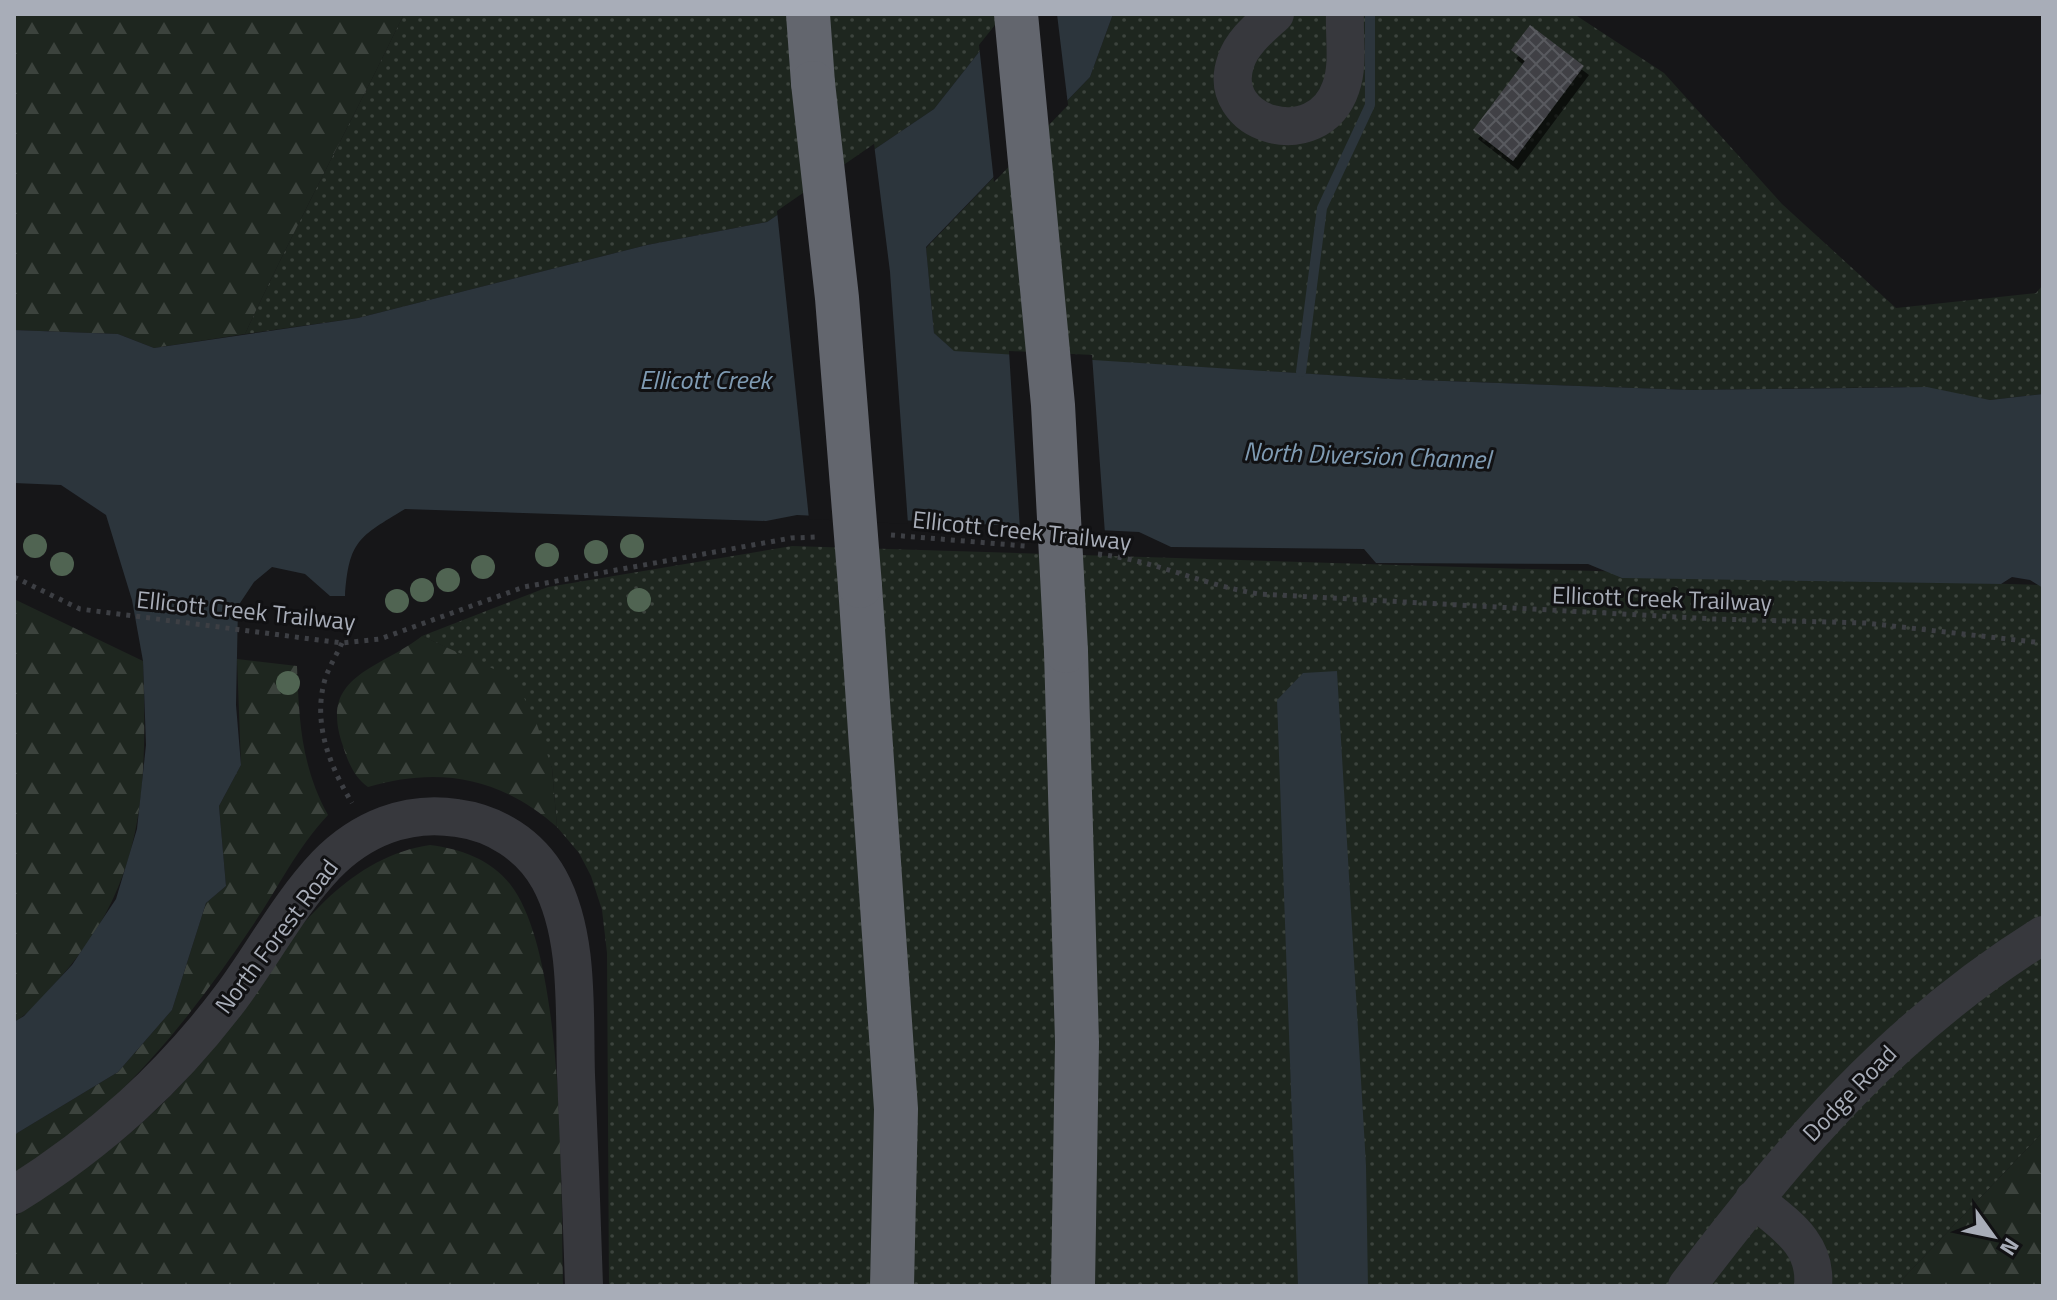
<svg xmlns="http://www.w3.org/2000/svg" width="2057" height="1300" viewBox="0 0 2057 1300" font-family="'Titillium Web',sans-serif">
	<style>
		.grass { fill: url(#grass-dots) }
		.forest { fill: url(#forest-firs) }
		.water { fill: #2c353c }
		.pier { fill: #161618 }
		.lines { fill: none; stroke-linecap: round; stroke-linejoin: round }
		.stream { stroke: #2c353c; stroke-width: 10 }
		.building { fill: url(#building-cross-hatch); filter: url(#shadow) }
		.path { stroke: #3d3f44; stroke-width: 5; stroke-dasharray: 4 6; stroke-linecap: butt }
		.minor { stroke: #37383d; stroke-width: 38 }
		.highway { stroke: #63666e; stroke-width: 44 }
		.highway-bridge { stroke: #63666e; stroke-width: 44 }
		.tree { fill: #506452 }
		.labels { text-anchor: middle; dominant-baseline: central; stroke-width: 6; stroke-linejoin: round; paint-order: stroke }
		.street-label { font-size: 24px; fill: #a8adb8; stroke: #111113 }
		.water-label { font-size: 26px; font-style: italic; fill: #7f9bb3; stroke: #111113 }
	</style>
	<defs>
		<pattern id="grass-dots" width="8" height="8" patternUnits="userSpaceOnUse" patternTransform="scale(2)"><rect width="8" height="8" fill="#1e261f"/><path d="M2 2h.1M6 6h.1" fill="none" stroke="#3c433d" stroke-width="1.8" stroke-linecap="round"/></pattern>
		<pattern id="forest-firs" width="22" height="20" patternUnits="userSpaceOnUse" patternTransform="scale(2)"><rect width="22" height="20" fill="#1e261f"/><path d="M5 1l3.5 6h-7zM16 11l3.5 6h-7z" fill="#3c433d"/></pattern>
		<pattern id="building-cross-hatch" width="8" height="8" patternUnits="userSpaceOnUse" patternTransform="scale(2)"><rect width="8" height="8" fill="#404145"/><path d="M0 0l8 8M0 8l8-8" fill="none" stroke="#595a5e"/></pattern>
		<filter id="shadow"><feDropShadow dx="5" dy="9" stdDeviation="0" flood-color="#0009"/></filter>
	</defs>
	<rect width="100%" height="100%" fill="#161618"/>
	<path class="grass" d="M404,14H1009L934,109L767,222L647,245L358,318L245,334C295,226 352,121 404,14Z
		M1113,14H1574L1664,73L1782,204L1896,308L2036,293L2043,285V394L1990,400L1903,387L1691,390L1391,379L954,352L934,333L926,248L1090,77Z
		M792,546L2043,585V1132L1896,1286H609L607,953L602,910L591,876L579,853L557,827L552,768L513,679L422,636L548,587Z"/>
	<path class="forest" d="M14,14H404C352,121 295,226 245,334L154,348L118,334L14,330Z
		M14,599L143,661C147,786 147,882 58,980C44,995 32,1012 14,1022Z
		M422,636L513,678L534,716L552,768L557,827C500,777 439,766 368,787C354,777 348,762 343,746C318,675 377,671 422,636Z
		M237,659L297,666C299,720 301,766 328,815C297,848 278,888 253,925C188,1022 115,1114 14,1175V1135L118,1072L172,1010L206,903L226,886L219,806L241,765Z
		M430,845C461,849 490,859 510,884C566,955 561,1193 563,1286H14V1217C76,1176 136,1135 185,1080C256,1000 314,862 430,845Z
		M2043,1132V1286H1896Z"/>
	<path class="water" d="M1009,14H1113L1090,77L926,247L934,333L954,351L1391,379L1691,390L1927,387L1990,400L2043,394V588L2030,580L2012,577L2001,584L1622,578L1588,564L1376,563L1364,549L1171,547L1139,532L797,515L766,521L405,509C359,537 349,540 345,596H330L305,574L272,567L254,582L238,606L236,705L241,765L219,806L226,886L206,903L172,1010L118,1072L14,1135V1022L24,1016L72,965L116,899L137,829L146,745L143,661L132,600L106,515L61,485L14,483V330L118,334L154,348L358,318L647,245L767,222L934,109Z
		M1337,671L1366,1165L1368,1286H1298L1277,700L1303,673Z"/>
	<path class="pier" d="M1004,14H1057L1068,105L994,182L979,45Z
		M874,144L890,272L908,524L809,519L777,211Z
		M1009,351L1092,355L1105,534L1020,530Z"/>
	<g class="lines">
		<path class="stream" d="M1301,372L1322,208L1370,105V14"/>
	</g>
	<path class="building" d="M1530,25L1584,66L1513,161L1473,130L1525,61L1511,50Z"/>
	<g class="lines">
		<path class="path" d="M891,535L1025,546
			M1098,554C1157,561 1202,585 1259,594L1714,619L1866,623L2043,643
			M14,577L80,609L342,643L380,639L524,587L791,538L817,537
			M342,643C336,656 327,670 324,683C313,726 331,768 352,803"/>
		<path class="minor" d="M1275,14C1261,27 1242,42 1236,61C1213,125 1318,156 1341,87C1349,64 1344,38 1345,14
			M14,1195C100,1141 170,1078 231,997C263,954 289,904 326,865C361,829 407,810 457,818C495,823 530,845 549,879C580,935 574,1013 576,1075C579,1145 582,1216 584,1286
			M1754,1199C1784,1224 1817,1243 1813,1286
			M1687,1286C1794,1146 1892,1029 2043,935"/>
		<path class="highway" d="M808,14L813,83
			M860,586L896,1109L892,1286
			M1066,651L1077,1042L1073,1286"/>
		<path class="highway-bridge" d="M1016,14L1053,405L1066,651
			M813,83L837,298L860,586"/>
	</g>
	<g class="tree">
		<circle cx="35" cy="546" r="12"/>
		<circle cx="632" cy="546" r="12"/>
		<circle cx="596" cy="552" r="12"/>
		<circle cx="547" cy="555" r="12"/>
		<circle cx="62" cy="564" r="12"/>
		<circle cx="483" cy="567" r="12"/>
		<circle cx="448" cy="580" r="12"/>
		<circle cx="422" cy="590" r="12"/>
		<circle cx="639" cy="600" r="12"/>
		<circle cx="397" cy="601" r="12"/>
		<circle cx="288" cy="683" r="12"/>
	</g>
	<g class="labels">
		<g class="street-label">
			<text transform="translate(1022 530) rotate(6)">Ellicott Creek Trailway</text>
			<text transform="translate(1662 598) rotate(2)">Ellicott Creek Trailway</text>
			<text transform="translate(246 610) rotate(6)">Ellicott Creek Trailway</text>
			<text transform="translate(276 936) rotate(-53)">North Forest Road</text>
			<text transform="translate(1849 1093) rotate(-46)">Dodge Road</text>
		</g>
		<g class="water-label">
			<text x="705" y="379">Ellicott Creek</text>
			<text transform="translate(1367 455) rotate(2)">North Diversion Channel</text>
		</g>
	</g>
	<rect width="2057" height="1300" fill="none" stroke="#a8adb8" stroke-width="32"/>
	<g transform="translate(1993 1236) rotate(123)" stroke="#111113" stroke-width="6" paint-order="stroke">
	<path d="M0-6L14 30L0 20L-14 30Z" fill="#a8adb8"/>
	<text y="-12" font-size="22" font-weight="bold" text-anchor="middle" fill="#a8adb8">N</text>
	</g>
</svg>
